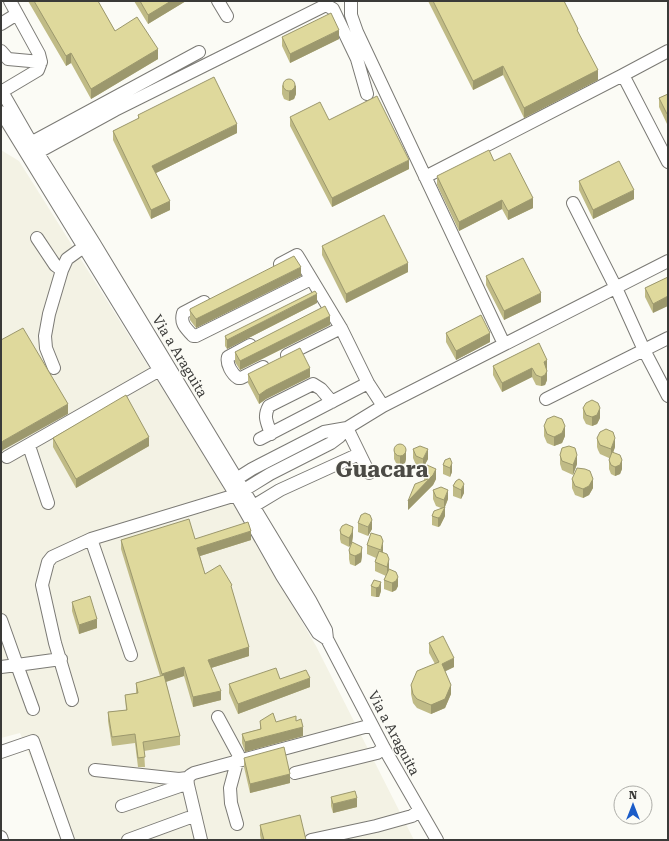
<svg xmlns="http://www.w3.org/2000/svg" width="669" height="841" viewBox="0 0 669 841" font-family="'Roboto Serif',serif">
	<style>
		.built { fill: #f3f2e4 }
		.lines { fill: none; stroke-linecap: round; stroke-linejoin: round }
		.minor-casing { stroke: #7b7a75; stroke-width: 14 }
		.minor { stroke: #fff; stroke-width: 12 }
		.wall { fill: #c0bb86 }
		.shaded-wall { fill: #9c986d }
		.building { fill: #dfd99c; stroke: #9c986d }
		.labels { text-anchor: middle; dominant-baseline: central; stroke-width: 3; stroke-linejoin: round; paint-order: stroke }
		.street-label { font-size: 14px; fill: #3a3a38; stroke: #fbfbf5 }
		.town-label { font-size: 22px; font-weight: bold; fill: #4b4a45; stroke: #fbfbf5 }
	</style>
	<rect width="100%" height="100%" fill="#fbfbf5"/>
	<path class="built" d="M1,150L19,161L225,488L316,646L414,840H65L20,733L1,738Z"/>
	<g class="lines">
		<g class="minor-casing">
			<path id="minor" d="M218,1L227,16
				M351,1V15L357,32L504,344
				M1,24L17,14
				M1,51L8,59L41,62
				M668,51L623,75L668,162
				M1,90L32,144L94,243L310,600L326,630L327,639L384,748L437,840
				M1,92L38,70L41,62L39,54L10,1
				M1,112L236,495L282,576L318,633L327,639
				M25,146L199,52
				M31,156L115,110L326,5L333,9L357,59L367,94
				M425,177L623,75
				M573,203L616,288L644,350L668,396
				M37,238L55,265L62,270
				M280,264L297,255L341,328L368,383L383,406
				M204,302L183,313C180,324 186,328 193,336H196L311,279
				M250,345L228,357C226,364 232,374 238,378H241L263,367
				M287,355L341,328
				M54,368L46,348L45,336L49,314L62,270L67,259L78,251L91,244
				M546,399L668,338
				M347,428L369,473
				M271,434C267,422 263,417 269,406L313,384L321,389L332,402
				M260,439L368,383
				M29,446L48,503
				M7,457L165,367
				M230,483L252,469L324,432L347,428
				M247,510L280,490L359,454
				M91,539L131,655
				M1,620L17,665L61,659
				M1,667L17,665L33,709
				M72,700L55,643L42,585L48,562L52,557L91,539L236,495L270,474L331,443L339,437L347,428L383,406L668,261
				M218,717L238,754L237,762L230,788L231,803L237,824
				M1,752L33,741L68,840
				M95,770L179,779L187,778
				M295,773L377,753L384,748
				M122,806L180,786L188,785
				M1,837L2,840
				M128,840L188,818H196
				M201,840L188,785C187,778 188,776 194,773L372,725
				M311,840L376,826L412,816L419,811"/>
		</g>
		<use href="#minor" class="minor"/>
	</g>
	<path class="wall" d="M28,1H98L115,31L158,59L91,99L71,63L66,66Z
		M134,1H186L148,24Z
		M428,1H564L578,32L598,80L524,118L503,75L473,90Z
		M282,37L339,39L290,63L282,46Z
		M282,85L296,94L294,99L289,101L284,99L282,94Z
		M668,94V123L667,124L659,107V98Z
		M138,115L237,133L156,173L170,210L151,219L113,140V131L138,119Z
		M290,117L409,169L332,207L290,126Z
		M494,161L533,208L508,220L502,209L459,231L437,185V176Z
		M579,181L634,199L593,219L579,190Z
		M322,246L408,272L346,303L322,255Z
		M301,276L196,328L190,320V309Z
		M486,276L541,302L504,320L486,285Z
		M668,277L653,313L645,297V288Z
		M317,303L227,349L225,346V336Z
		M330,325L240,370L235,362V352Z
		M446,333L490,342L456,360L446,342Z
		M539,343L547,370V380L545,385L541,386L536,385L532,377L502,392L493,375V366Z
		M248,374L310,377L266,399L259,404L248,383Z
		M583,408L600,418L597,424L592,426L586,424L583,418Z
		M544,426L565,436L562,443L554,446L547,443L544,436Z
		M53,438L149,446L76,488L53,447Z
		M597,438L615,447L613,453L622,469L620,474L615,476L611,474L609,469V458L600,454L598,450L597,447Z
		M413,449L428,459L423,468L416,465L413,458Z
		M394,450L406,459L405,463L400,465L396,463L394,459Z
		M560,455L577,464L573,475L562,470L560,464Z
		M450,458L452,472L450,477L443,474V465Z
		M424,472L436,479L433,485L408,510L424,480Z
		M572,479L593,488L589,495L583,498L575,495L572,488Z
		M456,481L464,493L461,499L453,496V486Z
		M433,490L448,499L445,507V516L440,526L438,527L432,525V516L441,508L436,506L433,499Z
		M358,523L372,529L368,536L358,532Z
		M340,530L353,536L352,542L362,556L361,562L355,566L350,564L349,559V550L351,544L349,547L341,543L340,539Z
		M195,539L251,540L200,556L205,574L232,591L249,656L211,668L221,700L193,707L184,676L166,682L180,736V745L144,751L145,767H138L135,743L112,746L108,721V712L126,710L125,695L136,693V683L160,676L121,549V540Z
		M367,545L383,550V552L389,569L398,586L396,590L392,592L384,589V580L386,576L375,571V562L376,558L367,554Z
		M374,580L381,591L379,597H376L371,596V586Z
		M72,602L97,628L79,634L72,611Z
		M429,643L454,667L445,671L451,694L445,708L431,714L417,708L413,703L411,694V685L435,664L429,653Z
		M280,679L310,687L238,714L229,693V684Z
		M260,721L276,722L296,721L303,736L245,752L242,743V734L260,729Z
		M244,758L290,783L250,793L244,767Z
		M331,797L357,807L333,813L331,806Z
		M260,825L306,840H261L260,835Z"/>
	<path class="shaded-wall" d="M171,1H186L148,24V15Z
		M339,30V39L290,63V54Z
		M158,49V59L91,99V89Z
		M71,53V63L66,66V56Z
		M503,66V75L473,90V81Z
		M598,70V80L524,118V108Z
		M296,85V94L294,99L289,101V92Z
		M667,114H668V123L667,124Z
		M237,124V133L152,175V166Z
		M409,160V169L332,207V198Z
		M634,190V199L593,219V210Z
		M533,198V208L508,220V211Z
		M502,200V209L459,231V222Z
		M170,201V210L151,219V210Z
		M408,263V272L346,303V294Z
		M301,267V276L196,328V319Z
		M541,293V302L504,320V311Z
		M317,294V303L227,349V340Z
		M668,296V306L653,313V304Z
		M330,316V325L240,370V361Z
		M490,333V342L456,360V351Z
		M547,360V370L544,371V362Z
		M310,368V377L266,399L259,404V395L266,390Z
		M532,368V377L502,392V383Z
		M547,371V380L545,385L541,386V377Z
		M68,404V414L3,450L1,453V444L3,441Z
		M600,408V418L597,424L592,426V417Z
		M565,426V436L562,443L554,446V437Z
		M149,437V446L76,488V479Z
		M615,438V447L611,458V449Z
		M428,449V459L423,468V459Z
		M406,450V459L405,463L400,465V456Z
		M577,455V464L573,475V465Z
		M622,460V469L620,474L615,476V467Z
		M452,463V472L450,477V468Z
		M436,469V479L433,485L408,510V501Z
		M593,479V488L589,495L583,498V489Z
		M464,484V493L461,499V490Z
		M448,490V499L444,509V500Z
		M445,507V516L440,526L438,527V518Z
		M372,520V529L368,536V527Z
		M353,527V536L352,542L349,547V538Z
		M251,531V540L197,557V548Z
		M383,541V550L381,560V550Z
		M362,547V556L361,562L355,566V556Z
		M389,559V568L387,576V567Z
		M398,577V586L396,590L392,592V583Z
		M381,582V591L379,597H376V588Z
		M97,619V628L79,634V625Z
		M249,647V656L208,669V660Z
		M454,658V667L442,673V664Z
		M184,667V676L162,683V674Z
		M310,678V687L238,714V704Z
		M451,685V694L445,708L431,714V705Z
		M221,691V700L193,707V697Z
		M303,727V736L245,752V742Z
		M290,774V783L250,793V784Z
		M357,798V807L333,813V804Z"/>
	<path class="building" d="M34,1H98L115,31L137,17L158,49L91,89L71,53L66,56Z
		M140,1H171L148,15Z
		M433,1H564L578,29L577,30L598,70L524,108L503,66L473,81Z
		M331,13L339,30L290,54L282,37Z
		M214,77L237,124L152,166L170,201L151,210L113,131L139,118L138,115Z
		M283 85a6 6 0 1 1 12 0a6 6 0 1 1-12 0Z
		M668,94V114H667L659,98Z
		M377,96L409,160L332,198L290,117L320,102L329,120Z
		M489,150L494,161L510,153L533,198L508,211L502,200L459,222L437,176Z
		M619,161L634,190L593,210L579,181Z
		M384,215L408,263L346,294L322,246Z
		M294,256L301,267L196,319L190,311V309Z
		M523,258L541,293L504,311L486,276Z
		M668,277V296L653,304L645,288Z
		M315,291L317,294L227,340L225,336Z
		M325,306L330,316L240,361L235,352Z
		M481,315L490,333L456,351L446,333Z
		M23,328L68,404L3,441L1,444V340Z
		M539,343L547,360L544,362L547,371L545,375L541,377L536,375L532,368L502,383L493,366Z
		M300,348L310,368L266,390L259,395L248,374Z
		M126,395L149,437L76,479L53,438Z
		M592,400L598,403L600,408L597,415L592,417L586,415L583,408L586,403Z
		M554,416L562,419L565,426L562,433L554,437L547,434L544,426L547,419Z
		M606,429L613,432L615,438L611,449L600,445L598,441L597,438L600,432Z
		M394 450a6 6 0 1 1 12 0a6 6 0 1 1-12 0Z
		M420,446L428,449L423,459L416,456L413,449Z
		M569,446L575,448L577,455L573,465L562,461L560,455L562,448Z
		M612,452L620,455L622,460L620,465L615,467L611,465L609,460Z
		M450,458L452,463L450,468L443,465L445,460Z
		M427,465L436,469L433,475L408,501L415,484L428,479L424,472Z
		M577,468L585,469L590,471L593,479L589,486L583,489L575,486L572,479Z
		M459,479L462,481L464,484L461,490L453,486L456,481Z
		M441,487L448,490L444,500L436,497L433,490Z
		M445,507L440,517L438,518L432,516L434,511Z
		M365,513L370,515L372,520L368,527L358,523L361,515Z
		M189,519L195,539L248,522L251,531L197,548L205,574L220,565L232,585L231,586L249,647L208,660L221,691L193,697L184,667L162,674L121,540Z
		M346,524L353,527L352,533L349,538L341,534L340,530L342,526Z
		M371,533L381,536L383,541L381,550L367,545Z
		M352,542L362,547L361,553L355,556L350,554L349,550Z
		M379,551L387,554L389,559L387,567L375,562Z
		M389,569L396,572L398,577L396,581L392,583L384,580Z
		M374,580L381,582L379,587L376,588L371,586Z
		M90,596L97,619L79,625L72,602Z
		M443,636L454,658L442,664L451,685L445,699L431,705L417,699L413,694L411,685L417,671L439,662L429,643Z
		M276,668L280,679L306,670L310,678L238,704L229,684Z
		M164,675L180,736L143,742L145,757L138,758L135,734L112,737L108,712L127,710L125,695L138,693L136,683Z
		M273,713L276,722L296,716V721L301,719L303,727L245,742L242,734L261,729L260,721Z
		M284,747L290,774L250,784L244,758Z
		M355,791L357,798L333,804L331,797Z
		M300,815L306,840H264L260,825Z"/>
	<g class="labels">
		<g class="street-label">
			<text transform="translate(180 356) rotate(59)">Via a Araguita</text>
			<text transform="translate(394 733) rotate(62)">Via a Araguita</text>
		</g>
		<g class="town-label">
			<text x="382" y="469">Guacara</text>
		</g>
	</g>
	<rect width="669" height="841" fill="none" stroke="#3a3a38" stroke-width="4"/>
	<g transform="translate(633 805)"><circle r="19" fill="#fbfbf5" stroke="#aeaea9"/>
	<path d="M0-3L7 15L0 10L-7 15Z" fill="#1b5cc8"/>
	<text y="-6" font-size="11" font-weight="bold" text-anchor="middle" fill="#3a3a38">N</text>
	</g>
</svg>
